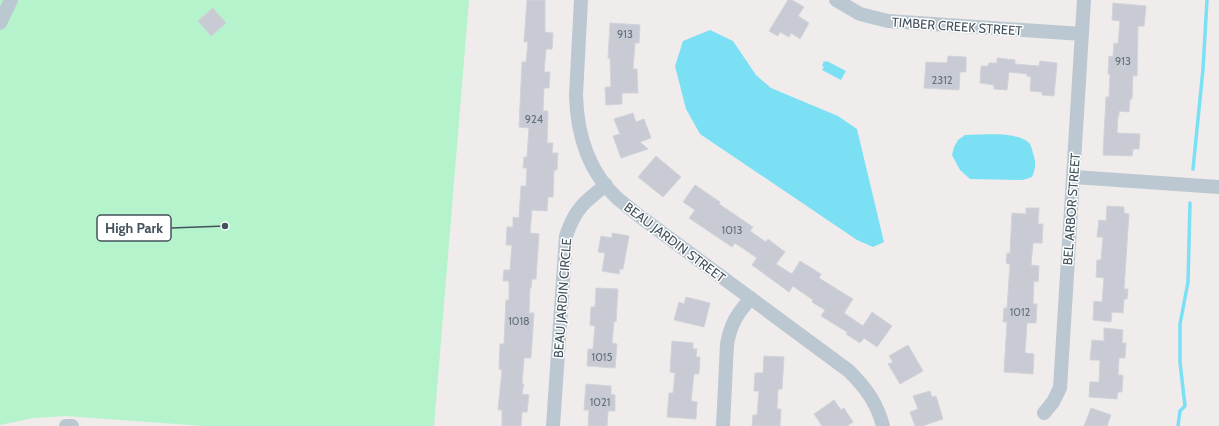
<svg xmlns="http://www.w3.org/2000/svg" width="1219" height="426" viewBox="0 0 1219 426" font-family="Cabin,sans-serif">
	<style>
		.green { fill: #b4f3cb }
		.water { fill: #7ce0f5 }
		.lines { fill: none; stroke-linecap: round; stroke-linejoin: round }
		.stream { stroke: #7ce0f5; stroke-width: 3.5 }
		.building { fill: #c8cbd3; stroke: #d0d3d9 }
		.minor { stroke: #bbc8d1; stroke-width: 14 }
		.labels { text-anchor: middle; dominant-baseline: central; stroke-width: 3; stroke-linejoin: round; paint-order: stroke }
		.number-label { font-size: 11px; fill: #64707a }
		.street-label { font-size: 13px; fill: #43515c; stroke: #fff }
		.leader { fill: none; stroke: #43515c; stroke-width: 1.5 }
		.callout-dot { fill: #43515c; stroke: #fff; stroke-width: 1.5 }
		.callout { fill: #fff; stroke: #43515c; stroke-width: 1.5 }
		.callout-label { font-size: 14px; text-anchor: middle; font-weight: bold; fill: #43515c }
	</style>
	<rect width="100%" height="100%" fill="#f0ecec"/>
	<path class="green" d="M0,0H469L434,426H203L66,416L33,418L0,425Z"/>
	<path class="water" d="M710,30L733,41L756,75L771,88L838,116L857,129L884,242L873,247L857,240L700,134L686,109L675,66L683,41Z
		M824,61L826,62L827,61L846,71L841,80L822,70L824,67L822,66Z
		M965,135C982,135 1015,131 1028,142C1031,144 1032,149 1033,153C1036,162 1036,168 1032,177L1023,180L970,179L960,170L952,155L954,147L958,140Z"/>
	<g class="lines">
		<path class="stream" d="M1193,169L1203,69L1207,0
			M1178,426L1180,411L1185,406L1180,362V324L1188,282L1190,203"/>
	</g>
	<path class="building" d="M527,0H545V32L553,33L552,49H546L544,72H550L549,88H544L543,111H548L547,143H553L552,153H558L557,170H554L553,197H548L547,211L532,210L530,233L539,234L536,279H532L531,288H530L529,313H534L531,358H524L522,384H524L522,394L529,395L527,412H522L521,426H502V410H498L502,370L499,369L500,344H504L506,300H509V281H503L504,270H510L512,245H506L507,227H513V217L519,218L521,186H526L527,168H523L524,157H527L529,128L519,127L522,62H526L528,42H524Z
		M788,0H792L804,7L798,16L809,23L800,39L791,33L789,37L780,32L778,36L769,31Z
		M1113,3L1146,6L1144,26H1138L1137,76L1133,75L1132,99H1130L1129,112L1119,111V116H1118L1117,133L1140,134L1139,149H1133L1132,156L1103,155L1106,97H1109L1110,74H1108L1109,56L1113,57L1114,43L1118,44L1120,21L1112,20Z
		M213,8L226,23L211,36L198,21Z
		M610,23L640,25L639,43H635L633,69H637L638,93H622V104L606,105L605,87H611L610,58H608Z
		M948,56L966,57V72H960L959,90L924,88L926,62L947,63Z
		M997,58L1015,60V64L1039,66L1040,61L1057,63L1054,96L1042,95V92L1030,91L1031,77L1027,76V74L1009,72L1007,90L994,89V85L980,83L981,66H988L989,63H997Z
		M633,113L636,122L644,119L651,138L640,142L648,149L621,158L613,136L620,134L614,119Z
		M656,156L681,177L663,197L638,177Z
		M695,185L720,202L719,204L753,227L750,231L766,242L768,239L785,252L776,264L792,274L800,261L821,274L819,278L853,299L844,313L863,326L872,312L892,326L877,347L864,338L860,343L846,334L847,332L821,316L825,310L812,302L813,300L793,286L789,292L752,265L757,258L735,243L732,247L689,218L695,210L683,202Z
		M1107,206L1124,207V213L1129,214L1124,289H1128L1127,299H1124L1123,313L1112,312L1111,322L1093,320L1094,301L1102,302L1104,278L1096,277L1097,260H1101L1103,237H1097L1099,220L1106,221Z
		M1026,208H1039L1038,224H1043L1042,243H1033L1031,265L1039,266L1038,282L1034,281L1033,304H1037L1036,323H1027L1025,353L1034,354L1033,374L1004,372L1007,322H1003L1004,308H1007L1010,264L1006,263L1007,253H1010L1012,213L1026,214Z
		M612,233L629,236L623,269H620L619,274L602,271L605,253L598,252L601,236L612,238Z
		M596,288L618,289L616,322L614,321L612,343L617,344L615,368L587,366L588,349H593L595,326L590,325L591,307H595Z
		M686,297L710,303L704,327L674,320L679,302L684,304Z
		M1104,328L1123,330L1122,343H1126L1125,358H1119L1118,375H1123L1122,392H1118L1117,399L1089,397L1090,382H1099L1100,360H1090L1092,340L1104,341Z
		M672,341L693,343V349H697L696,357H700L699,374H694L691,401L697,402L696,419L667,417L669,393H673L675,373L670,372Z
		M908,345L923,371L900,384L888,364L893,362L889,356Z
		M764,356L784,357L782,389H778L777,409H781L780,426H752L753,415H757L759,391H754L755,373H763Z
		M586,384L611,386V394L615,395V411H608L607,426H588L589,410H584Z
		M930,391L932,397L936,396L943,419L922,426H915L910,412L918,409L913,396Z
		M834,400L841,410L844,408L853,422L847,426H822L814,414Z
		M1091,408L1111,415L1107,426H1084Z"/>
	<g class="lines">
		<path class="minor" d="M581,0L576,95C577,133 588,171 617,198C624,204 631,209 638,215L849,371C866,388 877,403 883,426
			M836,0L860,14L888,21L1082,34
			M0,23L11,0
			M1074,177L1219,187
			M1044,413L1053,402L1060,388L1084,0
			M66,426H72
			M553,426L566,236C575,209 584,202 606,185
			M723,426L727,344C731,323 737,314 751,298"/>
	</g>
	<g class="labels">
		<g class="number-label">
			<text x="625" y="34">913</text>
			<text x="1123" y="61">913</text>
			<text x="942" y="80">2312</text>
			<text x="534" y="119">924</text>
			<text x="732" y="230">1013</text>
			<text x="1020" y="312">1012</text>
			<text x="519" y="321">1018</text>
			<text x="602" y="357">1015</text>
			<text x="600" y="402">1021</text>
		</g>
		<g class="street-label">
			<text transform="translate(957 26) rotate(4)">TIMBER CREEK STREET</text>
			<text transform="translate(1071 209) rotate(-86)">BEL ARBOR STREET</text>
			<text transform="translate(675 242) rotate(37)">BEAU JARDIN STREET</text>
			<text transform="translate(562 298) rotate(-86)">BEAU JARDIN CIRCLE</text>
		</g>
	</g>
	<path class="leader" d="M225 226L171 228"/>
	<circle class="callout-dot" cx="225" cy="226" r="4"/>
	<rect class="callout" x="97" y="215" width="74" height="26" rx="4"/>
	<g class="callout-label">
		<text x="134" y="233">High Park</text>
	</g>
</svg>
